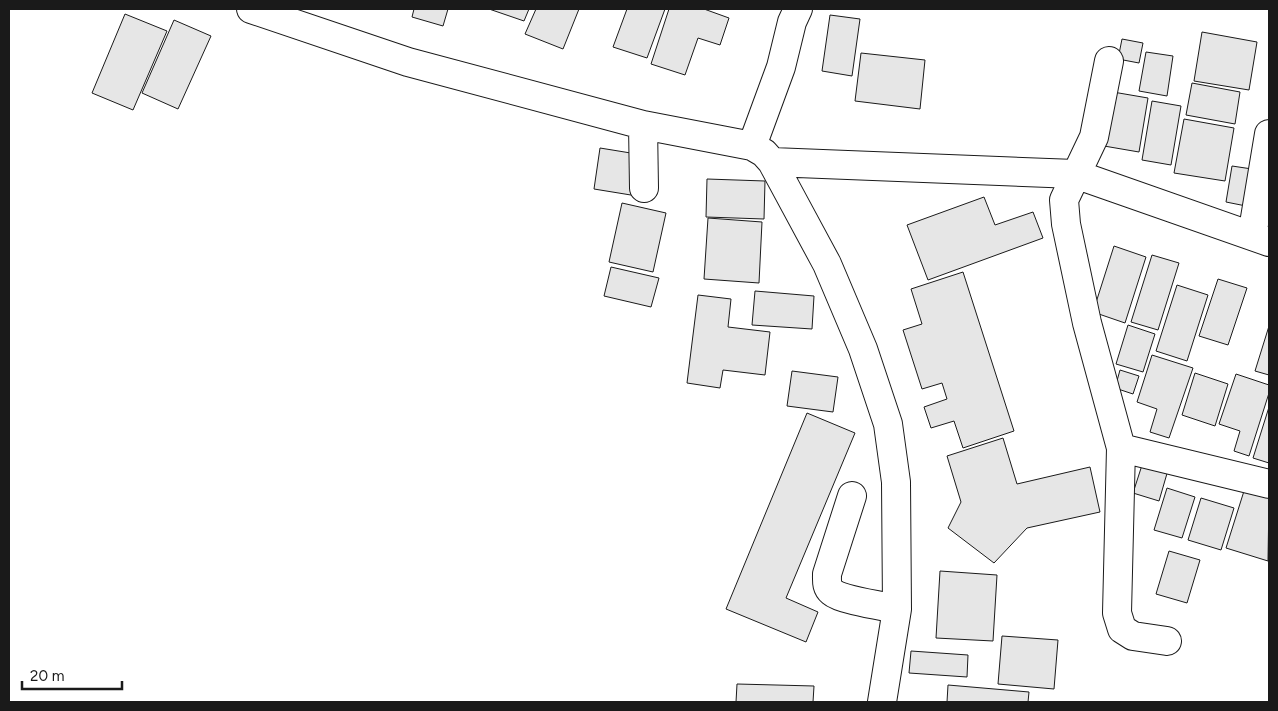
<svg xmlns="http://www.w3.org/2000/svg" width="1278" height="711" viewBox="0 0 1278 711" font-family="Figtree,sans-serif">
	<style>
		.building { fill: #e6e6e6; stroke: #1a1a1a }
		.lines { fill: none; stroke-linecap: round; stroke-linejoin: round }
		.minor-casing { stroke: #1a1a1a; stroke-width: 30 }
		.minor { stroke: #fff; stroke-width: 28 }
	</style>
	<rect width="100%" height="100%" fill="#fff"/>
	<path class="building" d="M414,9H448L443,26L412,17Z
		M489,9H529L524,21Z
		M536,9H579L563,49L525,34Z
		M627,9H665L647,58L613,47Z
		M669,9H704L729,18L720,45L698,38L685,75L651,64Z
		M125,14L167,31L133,110L92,93Z
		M830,15L860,19L852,76L822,71Z
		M174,20L211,36L178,109L142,93Z
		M1202,32L1257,42L1249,90L1194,81Z
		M1122,39L1143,43L1139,63L1118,59Z
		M1146,52L1173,56L1167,96L1139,91Z
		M861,53L925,60L920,109L855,101Z
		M1192,83L1240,92L1235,124L1186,115Z
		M1113,92L1148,98L1139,152L1104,146Z
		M1152,101L1181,106L1171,165L1142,160Z
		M1184,119L1234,128L1225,181L1174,173Z
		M600,148L643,155L637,196L594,189Z
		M1232,166L1252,169L1246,206L1226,202Z
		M707,179L765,181L764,219L706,217Z
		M984,197L995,225L1033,212L1043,238L928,280L907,225Z
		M622,203L666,213L653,272L609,262Z
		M708,218L762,222L759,283L704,279Z
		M1114,246L1146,257L1125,323L1093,312Z
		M1152,255L1179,263L1158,330L1131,322Z
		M611,267L659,278L651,307L604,296Z
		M963,272L1014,431L963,448L954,421L931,428L924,407L947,399L942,383L922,389L903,330L922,324L911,289Z
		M1218,279L1247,288L1228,345L1199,336Z
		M1177,285L1208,295L1187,361L1156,351Z
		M755,291L814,296L812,329L752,325Z
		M698,295L731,299L728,327L770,332L765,375L723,370L720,388L687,383Z
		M1128,325L1155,334L1143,372L1116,364Z
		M1269,326V375L1255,371Z
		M1152,355L1193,368L1169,438L1150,432L1157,409L1137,402Z
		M1120,370L1139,376L1133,394L1115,388Z
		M792,371L838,377L833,412L787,406Z
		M1195,373L1228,384L1215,426L1182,415Z
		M1236,374L1269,385V393L1249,456L1234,451L1240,431L1219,424Z
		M1269,407V463L1253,458Z
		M807,413L855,433L786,598L818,612L806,642L726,609Z
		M1003,438L1017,484L1090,467L1100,512L1027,528L994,563L948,528L961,502L947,456Z
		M1143,462L1168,470L1159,501L1133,493Z
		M1167,488L1195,497L1182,538L1154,530Z
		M1244,491L1269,498L1268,561L1226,548Z
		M1201,498L1234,508L1221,550L1188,540Z
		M1169,551L1200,560L1187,603L1156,594Z
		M940,571L997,575L993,641L936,638Z
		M1002,636L1058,640L1054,689L998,684Z
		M911,651L968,655L967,677L909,673Z
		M737,684L814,686L813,702H736Z
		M948,685L1029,692L1028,702H947Z"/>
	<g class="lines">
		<g class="minor-casing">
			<path id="minor" d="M251,9L408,62L643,125L752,146L764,153L772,162L827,264L863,349L888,424L896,482L897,609L882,702
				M1109,61L1094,137L1064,200L1066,224L1087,323L1121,448L1269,484
				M643,125L644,188
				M752,146L781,67L792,22L798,9
				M772,162L1075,174L1269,242
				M1252,236L1269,134
				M1121,448L1117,613L1122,629L1133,636L1167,641
				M852,496L827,574C827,581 826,587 832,592C841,600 883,606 897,609"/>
		</g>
		<use href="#minor" class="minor"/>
	</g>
	<rect width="1278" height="711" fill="none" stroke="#1a1a1a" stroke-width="20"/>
	<path d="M22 681v8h100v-8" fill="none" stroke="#1a1a1a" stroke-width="2.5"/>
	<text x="30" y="681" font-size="15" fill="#1a1a1a" stroke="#ffffff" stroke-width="4" paint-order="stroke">20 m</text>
</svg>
